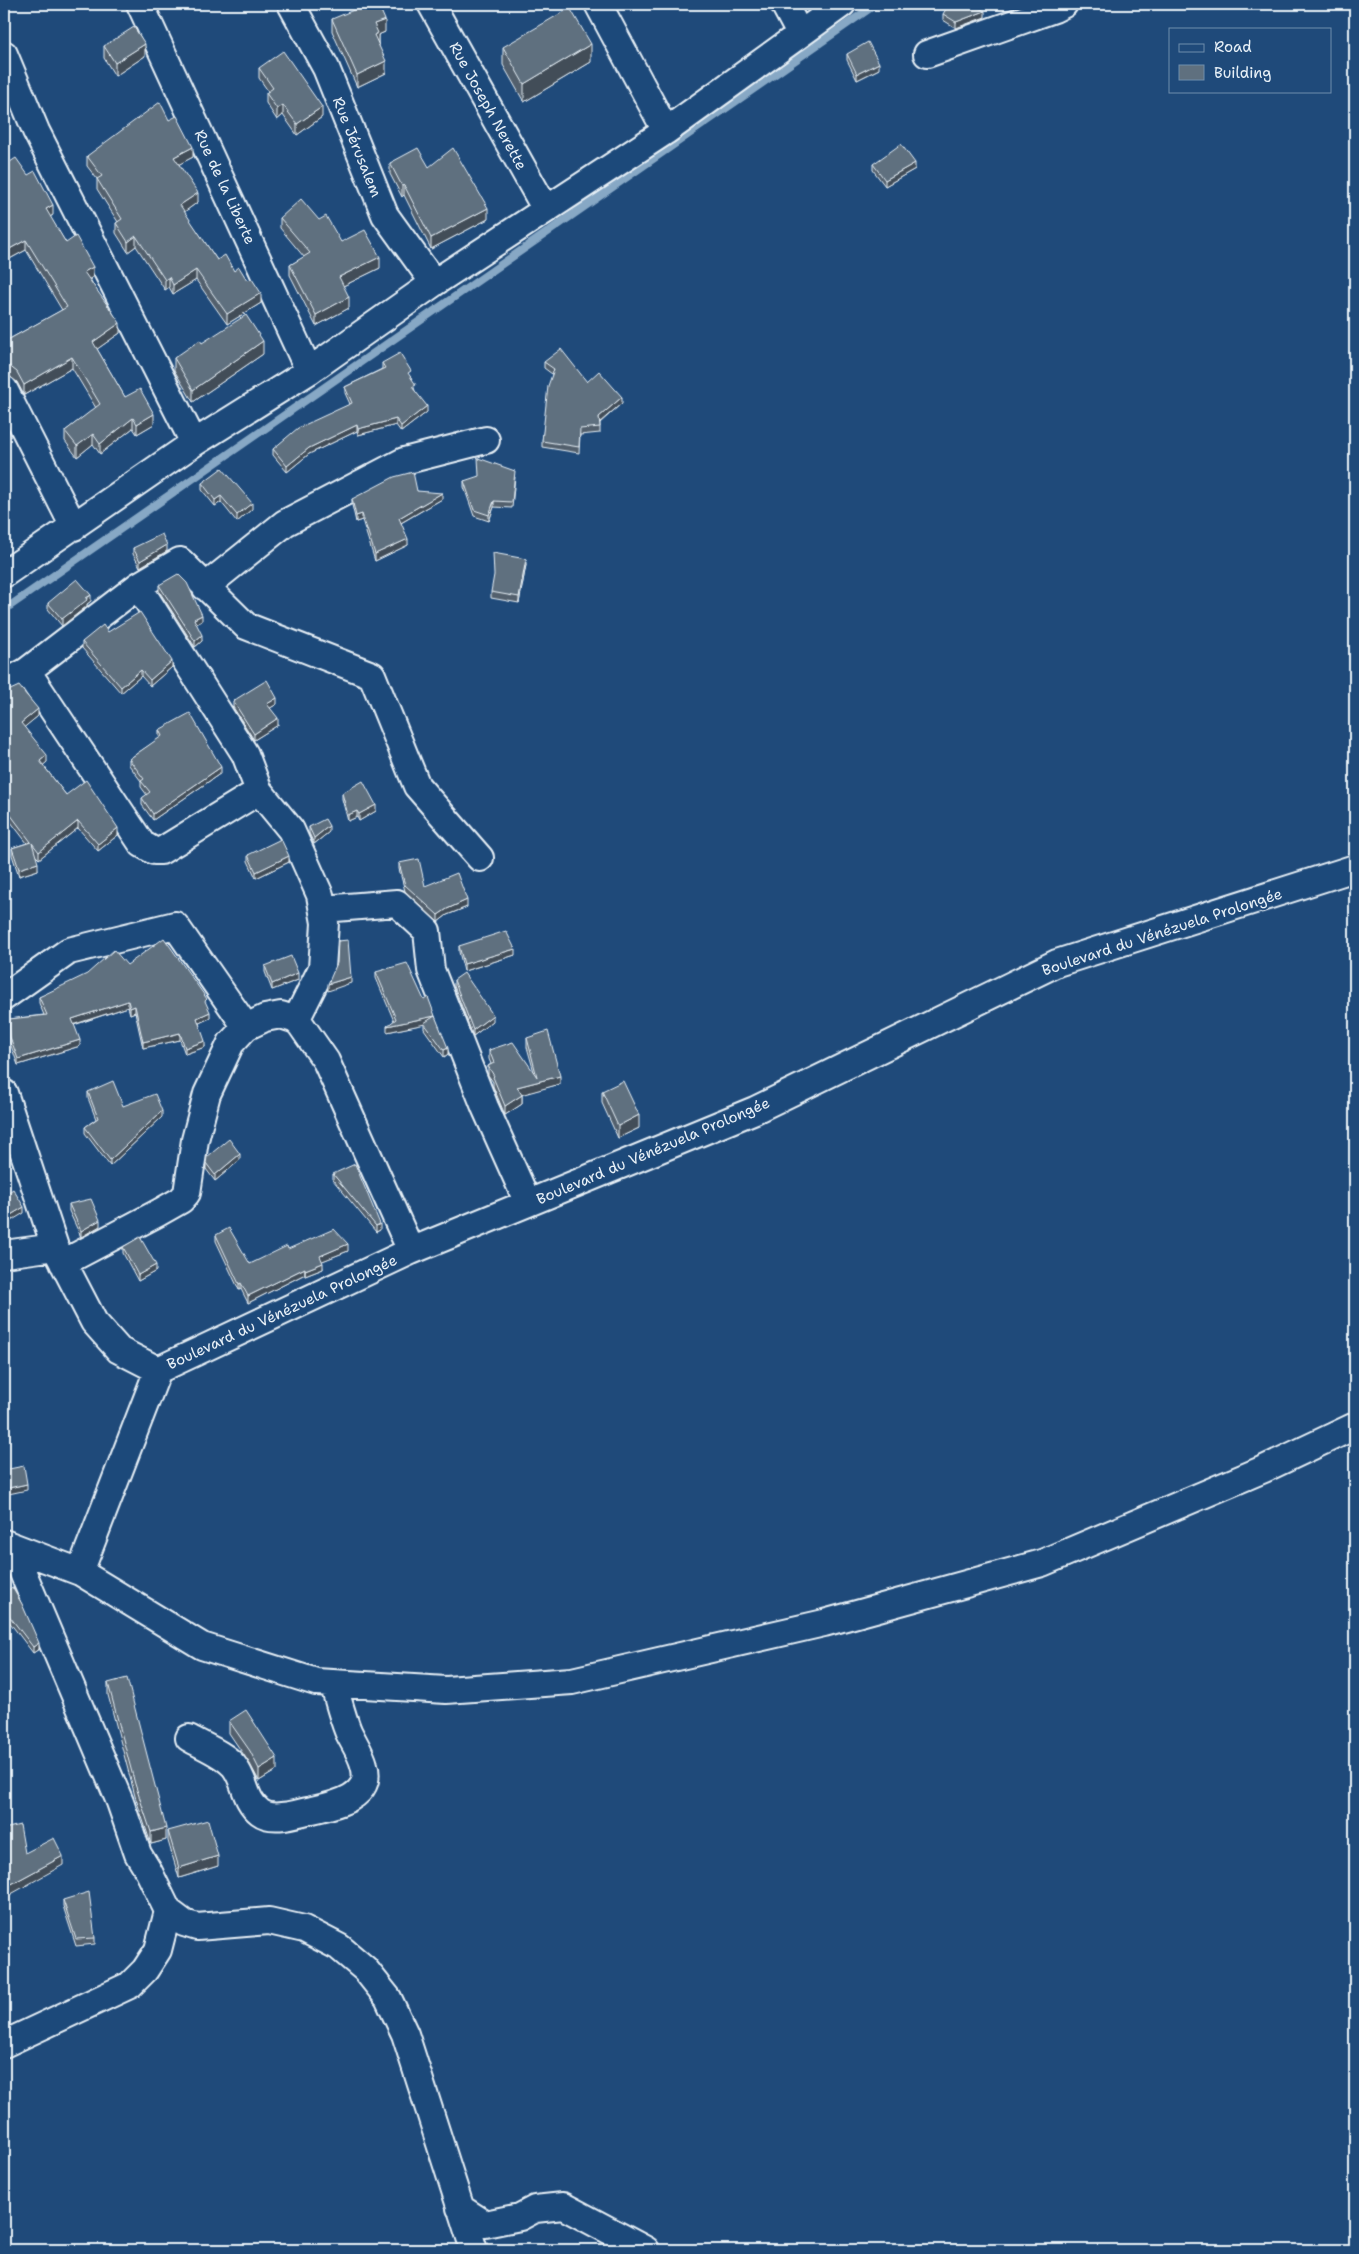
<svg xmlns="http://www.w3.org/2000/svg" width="1359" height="2254" viewBox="0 0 1359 2254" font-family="'Shantell Sans',sans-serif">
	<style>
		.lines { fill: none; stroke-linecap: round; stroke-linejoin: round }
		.stream { stroke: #87a8c5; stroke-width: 8 }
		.minor-casing { stroke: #e8f1f8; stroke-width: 30 }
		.minor { stroke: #1f4a7a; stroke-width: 26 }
		.wall { fill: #52606d; stroke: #e8f1f8 }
		.shaded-wall { fill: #424e59; stroke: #e8f1f8 }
		.building { fill: #5f707f; stroke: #e8f1f8 }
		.labels { text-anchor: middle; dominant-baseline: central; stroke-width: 4; stroke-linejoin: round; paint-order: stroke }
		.street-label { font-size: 15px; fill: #e8f1f8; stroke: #1f4a7a }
	</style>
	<rect width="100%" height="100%" fill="#1f4a7a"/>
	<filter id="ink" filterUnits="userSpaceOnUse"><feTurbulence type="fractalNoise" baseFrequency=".02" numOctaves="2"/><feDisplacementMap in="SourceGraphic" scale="10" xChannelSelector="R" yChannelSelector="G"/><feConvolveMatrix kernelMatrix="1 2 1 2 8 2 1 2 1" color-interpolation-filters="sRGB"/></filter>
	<g filter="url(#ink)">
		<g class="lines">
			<path class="stream" d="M4,610L876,4"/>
			<g class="minor-casing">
				<path id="minor" d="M140,4L309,371
					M291,4L326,68L385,215L434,283
					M431,4L545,208
					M598,4L666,131
					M784,4L800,34
					M4,54L36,131L194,443
					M927,54L1054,9L1064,4
					M4,389L74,527
					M4,574L194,443L309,371L434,283L666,131L842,4
					M138,586L245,754L259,791L291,830L320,895L325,923L322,968L296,1020
					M205,587L285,523L404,461L486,440
					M27,671L142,844L154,851H161L259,791
					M4,684L27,671L138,586L180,561L246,626L372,675L417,786L480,858
					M323,909L397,903L427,931L431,970L485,1107L528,1203
					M4,997L69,951L175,925L246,1027
					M4,1093L55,1247L94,1322L119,1350L158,1370
					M4,1254L55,1247
					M63,1263L158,1213L181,1200L187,1193L195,1140L207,1094L231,1043L246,1027L265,1018L281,1015L296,1020L301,1025L326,1061L411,1251
					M4,1543L80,1572L202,1646L316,1682L446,1690L572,1681L824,1623L1042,1563L1264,1469L1355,1426
					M12,1547L120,1802L138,1854L149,1872L168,1911L184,1923L197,1927L269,1921L304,1929L339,1947L365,1969L388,1998L405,2034L474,2250
					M80,1572L158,1370L411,1251L755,1110L1057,963L1355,868
					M189,1738C203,1746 224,1754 234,1766C246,1781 244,1800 260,1812C273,1822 297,1813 312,1810C335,1805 374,1797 364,1765C361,1753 353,1742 348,1731C342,1716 338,1699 333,1683
					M4,2044L130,1985L145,1970L158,1950L168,1911
					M460,2208L485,2224L520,2217L535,2209L563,2206L646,2250"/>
			</g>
			<use href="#minor" class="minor"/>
		</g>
		<path class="wall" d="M943,14L985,17L956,28L943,20Z
			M332,19L385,32L378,35V43L386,73L357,87L332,31Z
			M104,46L145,56L115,76L104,58Z
			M503,47L591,62L524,102L503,65Z
			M847,54L879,69L857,80L847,60Z
			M259,68L322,117L297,135L283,115L277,120L266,103V93L268,91L259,78Z
			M169,120L193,157L179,164L198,202L184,212L217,260L234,271L261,303L227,324L196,280L173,294L169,287L165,290L136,246L128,252L116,233V223L118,222L97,189V179L87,166V156Z
			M390,163L429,167L488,219L431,249L404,195L402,197L390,174Z
			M873,164L915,169L885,186L873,170Z
			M4,166L53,215L50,217L66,243L93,277L90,279L120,333L97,349L125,397L154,424L137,434L133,428L100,454L93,444L77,457L65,441V431L96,408L72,368L24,395L17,382L8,375L4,368V342L62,310L26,250L4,262Z
			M280,218L319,220L341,242L380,268L343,286L349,308L316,326L290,275V265L304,257L280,228Z
			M202,343L263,354L193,402L174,370V358Z
			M544,362L587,382L622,403L600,423V433L580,435L579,453L542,447V441L552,374L544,368Z
			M382,363L411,377L415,391L427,412L401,432L396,425L358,435L357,431L309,454L287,472L273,455V449L350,404L345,393V387L382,369Z
			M515,477L512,508L494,507L489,521L474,516L464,487V481Z
			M202,483L252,509L237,522L221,502L215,506L202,490Z
			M417,491L442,499L401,523L408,545L375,561L362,520L356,522L352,505V499Z
			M133,548L167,551L140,567L133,554Z
			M526,565L519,603L491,598V592Z
			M159,585L202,621L196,624L202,641L195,647L159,591Z
			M91,601L87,604V606L62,626L48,609V603Z
			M108,632L172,667L150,686L141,676L121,693L82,648V642Z
			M4,694L38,716L24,727L47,762L43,765L66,795L118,835L98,851L78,828L39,859L35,855L38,870L19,876L12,855V848L27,843L4,813Z
			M233,701L277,704L270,708L278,725L254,740L233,707Z
			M159,730L221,773L153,820L142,805V798L147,795L141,787V781L129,765V759L160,738L159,736Z
			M342,793L376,811L359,821L357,817L348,821L342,799Z
			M309,827L329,832L314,844L309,833Z
			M248,855L289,862L256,878L248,861Z
			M399,863L425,886L467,907L447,915L438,922L405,891L399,869Z
			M459,946L515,955L464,971L459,952Z
			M127,965L207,1006L210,1018L199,1023L205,1047L185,1054L180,1040L143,1048L135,1012L130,1014L128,1007L74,1025L80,1046L18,1065L10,1043L9,1019L44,1015L39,1003V997Z
			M265,966L298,980L272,990L265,972Z
			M376,972L424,1000L448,1054L444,1057L424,1029V1024L387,1032L394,1021L376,978Z
			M454,980L493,1021L473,1036L454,986Z
			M527,1038L560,1084L522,1094V1104L505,1115L493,1086V1082L488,1075V1066L491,1064L489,1059V1050L534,1072L527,1047Z
			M602,1091L639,1128L618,1138L602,1103Z
			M88,1092L123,1106L162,1117L110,1166L85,1133V1127L96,1119L88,1098Z
			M240,1160L215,1181L206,1169V1163Z
			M333,1174L380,1230L376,1232L333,1180Z
			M69,1204L100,1226L81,1237L69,1211Z
			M216,1235L250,1264L288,1249L348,1251L322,1261L323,1269L305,1276V1274L248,1303L241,1289L239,1290L216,1241Z
			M123,1247L156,1271L138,1281L123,1253Z
			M4,1594L39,1649L33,1653L4,1615Z
			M108,1683L166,1840L151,1844L135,1796L108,1695Z
			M229,1721L277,1770L259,1781L250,1764L229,1733Z
			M168,1831L218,1866L179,1878L168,1841Z
			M63,1900L95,1938V1944L76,1946L63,1906Z"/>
		<path class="shaded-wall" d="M985,11V17L956,28V22Z
			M385,20V32L378,35V45L374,47V24Z
			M145,44V56L115,76V63Z
			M591,44V62L524,102V84Z
			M386,61V73L357,87V75Z
			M879,63V69L857,80V74Z
			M283,105V115L277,120V109Z
			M322,107V117L297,135V124Z
			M193,147V157L174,167V157Z
			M915,163V169L885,186V180Z
			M404,185V195L402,197V186Z
			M198,193V202L180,215V205Z
			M53,205V215L46,219V209Z
			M488,208V219L431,249V238Z
			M136,236V246L128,252V242Z
			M26,240V250L4,262V252Z
			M380,257V268L339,288V277Z
			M93,267V277L84,282V272Z
			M196,270V280L173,294V285Z
			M169,277V287L165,290V280Z
			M261,293V303L227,324V314Z
			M349,297V308L316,326V315Z
			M120,323V333L93,352V342Z
			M263,341V354L193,402V390Z
			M72,357V368L24,395V385Z
			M622,397V403L599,423V417Z
			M427,406V412L401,432V426Z
			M154,414V424L137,434V424Z
			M133,418V428L100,454V444Z
			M396,419V425L358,435V429Z
			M357,425V431L309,454L287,472V466L309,448Z
			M93,434V444L77,457V446Z
			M442,493V499L399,524V518Z
			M221,496V502L215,506V500Z
			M494,501V507L489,521V515Z
			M252,503V509L237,522V515Z
			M362,514V520L356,522V516Z
			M408,539V545L375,561V554Z
			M167,545V551L140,567V561Z
			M526,559V565L519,603V597Z
			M91,595V601L87,604V606L62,626V619Z
			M202,615V621L194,625V619Z
			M202,635V641L195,647V641Z
			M172,661V667L150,686V680Z
			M141,670V676L121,693V687Z
			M277,698V704L267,710V704Z
			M38,709V716L21,730V723Z
			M278,718V725L254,740V734Z
			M47,755V762L40,768V761Z
			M221,767V773L153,820V814Z
			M376,805V811L359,821V814Z
			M357,811V817L348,821V815Z
			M78,821V828L39,859V852Z
			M329,826V832L314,844V838Z
			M118,828V835L98,851V844Z
			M289,856V862L256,878V872Z
			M38,863V870L19,876V869Z
			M467,900V907L447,915L438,922V915L447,909Z
			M5,917V926L4,928V919Z
			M515,949V955L464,971V964Z
			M298,973V980L272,990V984Z
			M351,977V983L328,991V984Z
			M128,1001V1007L72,1025V1019Z
			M135,1006V1012L130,1014V1008Z
			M210,1012V1018L197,1024V1018Z
			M493,1015V1021L473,1036V1030Z
			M435,1016V1022L387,1032V1026Z
			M180,1033V1040L143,1048V1042Z
			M80,1040V1046L18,1065V1059Z
			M205,1041V1047L185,1054V1048Z
			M448,1048V1054L444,1057V1050Z
			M560,1076V1084L517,1096V1087Z
			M522,1095V1104L505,1115V1106Z
			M162,1111V1117L110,1166V1160Z
			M639,1115V1128L618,1138V1126Z
			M240,1154V1160L215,1181V1175Z
			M24,1207V1213L4,1225V1219Z
			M100,1220V1226L81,1237V1231Z
			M380,1224V1230L376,1232V1226Z
			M348,1244V1251L320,1262V1256Z
			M323,1263V1269L305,1276V1270Z
			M156,1265V1271L138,1281V1275Z
			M305,1268V1274L248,1303V1296Z
			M241,1283V1289L239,1290V1284Z
			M27,1484V1490L4,1495V1489Z
			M39,1643V1649L33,1653V1647Z
			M277,1758V1770L259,1781V1769Z
			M166,1828V1840L151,1844V1832Z
			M63,1856V1865L4,1898V1888Z
			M218,1856V1866L179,1878V1868Z"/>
		<path class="building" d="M368,4H378L385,20L374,24L378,33L374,35L386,61L357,75L332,19Z
			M949,4H971L985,11L956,22L943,14Z
			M570,8L591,44L524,84L503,47Z
			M134,27L145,44L115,63L104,46Z
			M868,42L879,63L857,74L847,54Z
			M283,51L322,107L297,124L283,105L277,109L266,93L273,88L259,68Z
			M160,102L169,120L177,116L193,147L174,157L198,193L180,205L217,260L225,255L234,271L239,267L247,280L252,279L261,293L227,314L196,270L173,285L169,277L165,280L136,236L128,242L116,223L122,219L97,179L102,176L87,156Z
			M901,144L915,163L885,180L873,164Z
			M418,148L429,167L453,148L488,208L431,238L404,185L402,186L390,163Z
			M16,158L28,175L35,171L53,205L46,209L66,243L76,236L93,267L84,272L120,323L93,342L125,397L140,389L154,414L137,424L133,418L100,444L93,434L77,446L65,431L100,404L72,357L24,385L17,372L8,365L4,357V342L67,307L26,240L4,252V166Z
			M301,199L319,220L326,216L341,242L365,230L380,257L339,277L349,297L316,315L290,265L310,253L280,218Z
			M246,315L263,341L193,390L174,358L200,340L202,343Z
			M561,349L587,382L599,371L622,397L599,417L600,427L580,429L579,447L542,441L548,386L554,369L544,362Z
			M400,353L411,371L408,373L416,385L412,387L427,406L401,426L396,419L358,429L357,425L309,448L287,466L273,449L298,428L352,403L345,387L385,368L382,363Z
			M478,458L515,471L512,502L494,501L489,515L474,510L464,481L479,476Z
			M222,468L252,503L237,515L221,496L215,500L202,483Z
			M413,472L417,491L442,493L399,518L408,539L375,554L362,514L356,516L352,499L394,477Z
			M162,534L167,545L140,561L133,548Z
			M493,553L526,559L519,597L491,592L494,575Z
			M178,574L187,583L202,615L194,619L202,635L195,641L159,585Z
			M77,579L91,595L86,598L87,600L62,619L48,603Z
			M140,612L172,661L150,680L141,670L121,687L82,642L103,625L108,632Z
			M267,680L277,698L267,704L278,718L254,734L233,701Z
			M19,686L38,709L21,723L47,755L40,761L66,795L86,780L118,828L98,844L78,821L39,852L32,843L38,863L19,869L12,848L31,842L4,806V694L8,691Z
			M190,713L221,767L153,814L142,798L150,792L141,781L144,779L129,759L162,736L159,730Z
			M363,781L376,805L359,814L357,811L348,815L342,793Z
			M325,819L329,826L314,838L309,827Z
			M281,839L289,856L256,872L248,855Z
			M419,859L425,886L457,873L467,900L447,909L438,915L405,885L399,863Z
			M506,931L515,949L464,964L459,946Z
			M164,938L207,999L205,1001L210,1012L197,1018L205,1041L185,1048L180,1033L143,1042L135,1006L130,1008L128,1001L72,1019L80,1040L18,1059L10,1037L9,1019L47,1015L39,997L87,974L114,950L127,965Z
			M348,940L351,977L328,984L337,963L338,941Z
			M291,956L298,973L272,984L265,966Z
			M407,963L424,1000L428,997L435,1016L387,1026L396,1019L376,972Z
			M464,973L493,1015L473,1030L454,980Z
			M435,1016L448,1048L444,1050L424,1023Z
			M548,1031L560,1076L517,1087L522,1095L505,1106L493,1077L494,1076L488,1066L494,1063L489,1050L513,1042L537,1077L527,1038Z
			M113,1081L123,1106L155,1094L162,1111L110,1160L85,1127L98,1118L88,1092Z
			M623,1081L639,1115L618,1126L602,1091Z
			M229,1139L240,1154L215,1175L206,1163L207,1157Z
			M355,1164L380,1224L376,1226L333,1174Z
			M13,1189L24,1207L4,1219V1195Z
			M91,1199L100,1220L81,1231L69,1204Z
			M229,1228L250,1264L287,1246L288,1249L334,1229L348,1244L320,1256L323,1263L305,1270V1268L248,1296L241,1283L239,1284L216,1235Z
			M140,1237L156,1265L138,1275L123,1247Z
			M24,1466L27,1484L4,1489V1470Z
			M12,1587L22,1604L39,1643L33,1647L4,1609V1594Z
			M127,1678L166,1828L151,1832L135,1784L108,1683Z
			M246,1710L277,1758L259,1769L250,1751L229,1721Z
			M208,1820L218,1856L179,1868L168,1831Z
			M20,1825L25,1853L54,1838L63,1856L4,1888V1829Z
			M89,1892L95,1938L76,1939L63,1900Z"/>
	</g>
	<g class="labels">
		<g class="street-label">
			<text transform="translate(488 106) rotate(61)">Rue Joseph Nerette</text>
			<text transform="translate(357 147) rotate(68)">Rue Jérusalem</text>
			<text transform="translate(225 187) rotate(65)">Rue de la Liberte</text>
			<text transform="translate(1162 932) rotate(-18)">Boulevard du Vénézuela Prolongée</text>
			<text transform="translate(653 1151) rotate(-23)">Boulevard du Vénézuela Prolongée</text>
			<text transform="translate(282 1312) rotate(-25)">Boulevard du Vénézuela Prolongée</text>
		</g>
	</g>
	<rect width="1359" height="2254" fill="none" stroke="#1f4a7a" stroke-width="20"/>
	<rect x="10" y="10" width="1339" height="2234" fill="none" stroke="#e8f1f8" stroke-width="2" filter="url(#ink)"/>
	<rect x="1169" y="28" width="162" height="65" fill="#1f4a7a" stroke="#6f8dac"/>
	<rect x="1179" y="44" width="25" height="8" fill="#1f4a7a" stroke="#6f8dac"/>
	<text x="1214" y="52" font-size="15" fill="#e8f1f8">Road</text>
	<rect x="1179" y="65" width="25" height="15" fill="#5f707f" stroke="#6f8dac"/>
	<text x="1214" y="78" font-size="15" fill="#e8f1f8">Building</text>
</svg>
